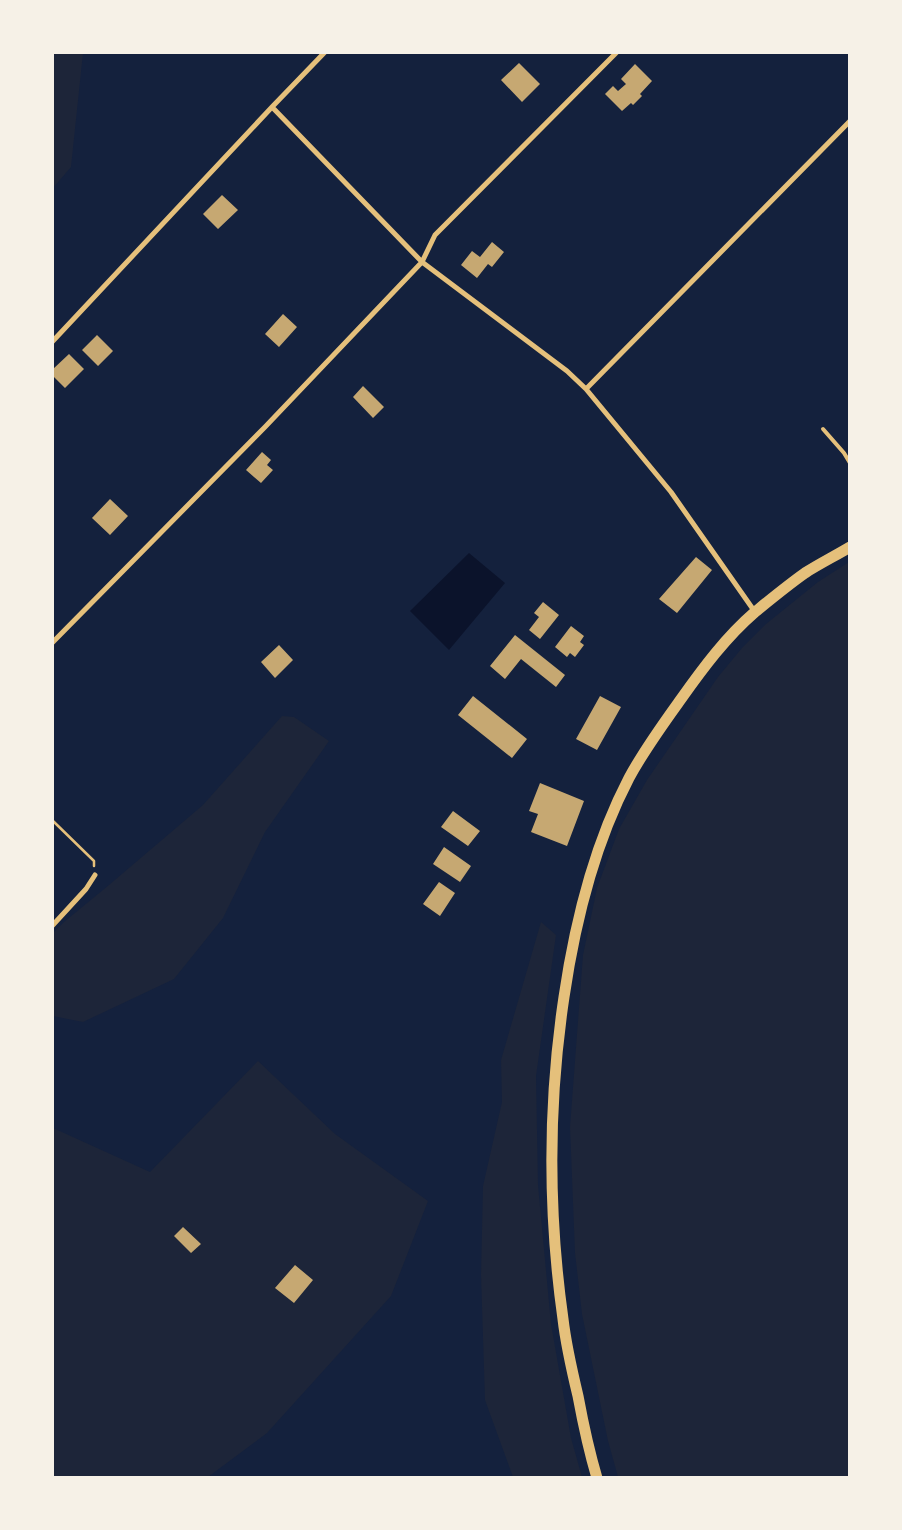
<svg xmlns="http://www.w3.org/2000/svg" width="902" height="1530" viewBox="0 0 902 1530" font-family="'Times New Roman',serif">
	<style>
		.green { fill: #1d2539 }
		.water { fill: #0b132b }
		.building { fill: #c6a872 }
		.lines { fill: none; stroke-linecap: round; stroke-linejoin: round }
		.path { stroke: #e5c07b; stroke-width: 2.5 }
		.service { stroke: #e5c07b; stroke-width: 4 }
		.minor { stroke: #e5c07b; stroke-width: 5 }
		.primary { stroke: #e5c07b; stroke-width: 11 }
	</style>
	<rect width="100%" height="100%" fill="#14213d"/>
	<path class="green" d="M53,52L83,53L71,167L53,188Z
		M849,562V1477H618L608,1441L582,1314L575,1253L570,1127L583,955L597,888L619,829L647,780L718,677L742,648L766,624L818,582Z
		M282,716L294,717L329,741L265,832L223,918L174,979L83,1022L53,1016V933L64,922L109,885L203,805Z
		M541,922L556,935L536,1076L538,1185L551,1324L571,1438L582,1477H513L485,1400L481,1275L483,1186L502,1102L501,1060Z
		M258,1061L335,1134L428,1201L391,1296L267,1433L208,1477L53,1478V1128L150,1172Z"/>
	<path class="water" d="M469,553L505,583L449,650L410,611Z"/>
	<path class="building" d="M519,63L540,84L522,102L501,80Z
		M635,64L652,81L640,94L642,96L633,105L631,103L622,111L605,94L613,86L618,91L626,84L621,79Z
		M222,195L238,210L218,229L203,214Z
		M492,242L504,252L492,267L488,264L477,278L461,265L472,251L480,257Z
		M283,314L297,327L279,347L265,334Z
		M97,335L113,351L98,366L82,350Z
		M69,354L84,369L65,388L52,375V370Z
		M363,386L384,407L373,418L353,397Z
		M262,452L271,460L267,465L273,470L261,483L246,470Z
		M110,499L128,516L110,535L92,518Z
		M696,557L712,570L677,613L659,599Z
		M543,602L559,615L540,639L529,630L539,617L534,613Z
		M571,626L584,636L580,642L584,645L575,657L570,653L567,657L555,647Z
		M515,635L565,675L556,687L521,659L505,679L490,666Z
		M279,645L293,660L275,678L261,662Z
		M473,696L527,739L512,758L458,715Z
		M600,696L621,707L597,750L576,739Z
		M540,783L584,801L567,846L531,832L538,814L529,811Z
		M453,811L480,831L468,846L441,827Z
		M444,847L471,866L460,882L433,864Z
		M439,882L455,893L440,916L423,904Z
		M183,1227L201,1244L191,1253L174,1236Z
		M295,1265L313,1280L294,1303L275,1288Z"/>
	<g class="lines">
		<path class="path" d="M52,820L94,861V866"/>
		<path class="service" d="M823,429L844,453L850,463"/>
		<path class="minor" d="M272,107L422,262L567,371L586,389L671,492L755,612
			M52,342L272,107L325,52
			M586,389L850,121
			M52,643L265,427L422,262L435,235L617,52
			M52,926L86,889L95,875"/>
		<path class="primary" d="M597,1478C589,1451 583,1423 578,1396C572,1371 566,1345 563,1319C548,1212 548,1104 564,997C575,922 594,845 629,778C644,750 663,724 681,699C703,668 726,637 755,612C771,599 788,585 805,573C819,564 835,556 850,547"/>
	</g>
	<rect width="902" height="1530" fill="none" stroke="#f6f1e7" stroke-width="108"/>
</svg>
